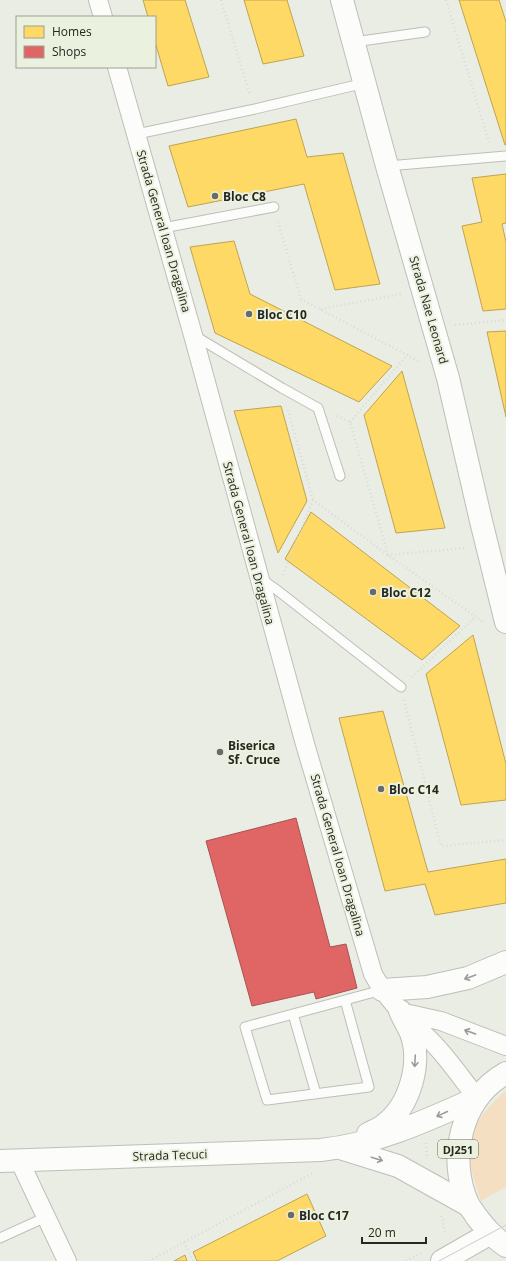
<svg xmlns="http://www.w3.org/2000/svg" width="506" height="1261" viewBox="0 0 506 1261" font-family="'Open Sans',sans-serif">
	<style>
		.green { fill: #f4dfc3 }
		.homes { fill: #ffd966; stroke: #bea451 }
		.shops { fill: #e06666; stroke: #a85351 }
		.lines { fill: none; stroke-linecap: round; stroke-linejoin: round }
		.lane-casing { stroke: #bdbfb8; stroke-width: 11 }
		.street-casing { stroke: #bdbfb8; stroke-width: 20 }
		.secondary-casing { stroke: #bdbfb8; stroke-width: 24 }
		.primary-casing { stroke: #bdbfb8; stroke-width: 24 }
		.path { stroke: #dadad8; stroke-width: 2.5; stroke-dasharray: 1 3; stroke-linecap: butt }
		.lane { stroke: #fcfcfb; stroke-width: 9 }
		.street { stroke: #fcfcfb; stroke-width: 18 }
		.secondary { stroke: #fcfcfb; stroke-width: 22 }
		.primary { stroke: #fcfcfb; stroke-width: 22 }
		.tram { stroke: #cccdca; stroke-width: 1 }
		.oneway { stroke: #9b9c98 }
		.poi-dot { fill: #6a6c64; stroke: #ebf1df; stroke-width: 1.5 }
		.labels { text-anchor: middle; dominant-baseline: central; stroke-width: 4; stroke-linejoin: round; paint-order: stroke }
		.shield { fill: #ebf1df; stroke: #606459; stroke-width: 1 }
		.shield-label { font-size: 11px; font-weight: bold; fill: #252720 }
		.poi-label { font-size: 12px; font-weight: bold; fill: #252720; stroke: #ebf1df; text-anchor: start }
		.street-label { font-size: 12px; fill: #252720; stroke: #ebf1df }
	</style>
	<rect width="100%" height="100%" fill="#eaede3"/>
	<path class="green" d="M506,1091V1187L481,1201C476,1186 471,1172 469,1156C467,1130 487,1106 506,1091Z"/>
	<path class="homes" d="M143,0H185L209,77L168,86L155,42V17H148Z
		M244,0H287L304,56L263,64Z
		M459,0H499L506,22V145H505Z
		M296,119L307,157L343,153L380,284L335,290L304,184L188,207L169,146Z
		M506,174V223L502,224L506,242V309L483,311L462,226L482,222L472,178Z
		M234,241L250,294L392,366L359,402L215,333L190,247Z
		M506,331V417L487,332Z
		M402,371L445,528L396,533L364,415Z
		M281,406L307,501L278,553L234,411Z
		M311,512L460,626L422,660L285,559Z
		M473,635L506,764V800L461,805L426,674Z
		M383,711L428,872L506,859V903L435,915L425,884L385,891L339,718Z
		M307,1194L326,1236L277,1261H197L193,1252Z
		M185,1255L187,1261H174Z"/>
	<path class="shops" d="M296,818L330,947L346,944L357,988L316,999L314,992L252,1006L206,841Z"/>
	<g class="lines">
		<g class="lane-casing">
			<path id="lane" d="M354,42L425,32
				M137,134L255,109L365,83
				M387,166L506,156
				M163,228L274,207
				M195,336L282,388L318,408L340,476
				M261,579L277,590L401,687
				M345,1000L369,1087L267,1100L245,1027L382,990
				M293,1014L316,1094
				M0,1238L46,1217"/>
		</g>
		<g class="street-casing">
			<path id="street" d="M98,0L103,17
				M117,67L193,335L305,744L373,974C389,1003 408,1019 431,1041C448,1058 462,1079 477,1098
				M400,1012L441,1021L506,1046
				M19,1160L67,1261"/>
		</g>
		<g class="secondary-casing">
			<path id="secondary" d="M342,0L387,166L448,378L481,521L506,622
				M382,990L427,987L468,978L506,962
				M368,1134C373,1131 379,1129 384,1125C410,1106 422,1063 411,1033C408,1026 403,1018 400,1011
				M340,1148L398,1166L468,1205
				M0,1161L321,1150C376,1144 428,1120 477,1098"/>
		</g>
		<g class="primary-casing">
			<path id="primary" d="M506,1073C461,1098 447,1158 468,1204C470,1208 474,1212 476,1216C487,1230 492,1236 506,1246
				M442,1261L489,1234"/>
		</g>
		<path class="path" d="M221,0L250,95
			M446,0L489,142
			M278,222L301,299L420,362
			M321,309L401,294
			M455,325L506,320
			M288,410L313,500
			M337,416L350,422L388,555L466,548
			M350,422L408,354
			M283,575L313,500L388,555L483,622
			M412,677L476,616
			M404,700L441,846L506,840
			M426,1143L427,1156
			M441,1216L443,1219L445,1234
			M184,1242L193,1261
			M149,1261L313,1173
			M406,1261L423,1252"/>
		<use href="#lane" class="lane"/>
		<use href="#street" class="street"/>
		<use href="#secondary" class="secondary"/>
		<use href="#primary" class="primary"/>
		<path class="tram" d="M439,1261L506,1225"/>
	</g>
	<defs><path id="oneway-shaft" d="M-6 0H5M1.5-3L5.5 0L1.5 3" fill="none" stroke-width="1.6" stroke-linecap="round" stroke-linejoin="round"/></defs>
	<g class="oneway">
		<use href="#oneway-shaft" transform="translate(470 977) rotate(160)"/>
		<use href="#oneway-shaft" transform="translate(470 1032) rotate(-160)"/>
		<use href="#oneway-shaft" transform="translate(415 1061) rotate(93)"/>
		<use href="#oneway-shaft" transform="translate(442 1114) rotate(155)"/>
		<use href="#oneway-shaft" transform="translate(377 1159) rotate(17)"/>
	</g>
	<g class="poi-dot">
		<circle cx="215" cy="196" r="4"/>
		<circle cx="249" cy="314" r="4"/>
		<circle cx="373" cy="592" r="4"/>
		<circle cx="220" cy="752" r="4"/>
		<circle cx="381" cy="789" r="4"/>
		<circle cx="291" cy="1215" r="4"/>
	</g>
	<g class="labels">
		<rect class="shield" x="438" y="1140" width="40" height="18" rx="3"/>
		<g class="shield-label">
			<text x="458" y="1149">DJ251</text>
		</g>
		<g class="poi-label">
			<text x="223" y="196">Bloc C8</text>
			<text x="257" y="314">Bloc C10</text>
			<text x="381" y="592">Bloc C12</text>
			<text x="228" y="745">Biserica<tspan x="228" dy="14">Sf. Cruce</tspan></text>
			<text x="389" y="789">Bloc C14</text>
			<text x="299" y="1215">Bloc C17</text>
		</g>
		<g class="street-label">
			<text transform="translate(164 231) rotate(74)">Strada General Ioan Dragalina</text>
			<text transform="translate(429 310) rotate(74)">Strada Nae Leonard</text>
			<text transform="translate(249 543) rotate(75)">Strada General Ioan Dragalina</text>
			<text transform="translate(338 855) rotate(74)">Strada General Ioan Dragalina</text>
			<text transform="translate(170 1155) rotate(-2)">Strada Tecuci</text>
		</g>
	</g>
	<rect x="16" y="16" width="140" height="52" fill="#ebf1df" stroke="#9ca093"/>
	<rect x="24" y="26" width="20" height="12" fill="#ffd966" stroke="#9ca093"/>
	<text x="52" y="36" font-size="12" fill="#252720">Homes</text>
	<rect x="24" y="46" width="20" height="12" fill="#e06666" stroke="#9ca093"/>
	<text x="52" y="56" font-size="12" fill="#252720">Shops</text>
	<path d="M362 1237v6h64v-6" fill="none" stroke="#252720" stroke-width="2"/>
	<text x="368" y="1237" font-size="12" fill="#252720" stroke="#ebf1df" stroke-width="3" paint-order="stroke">20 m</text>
</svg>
